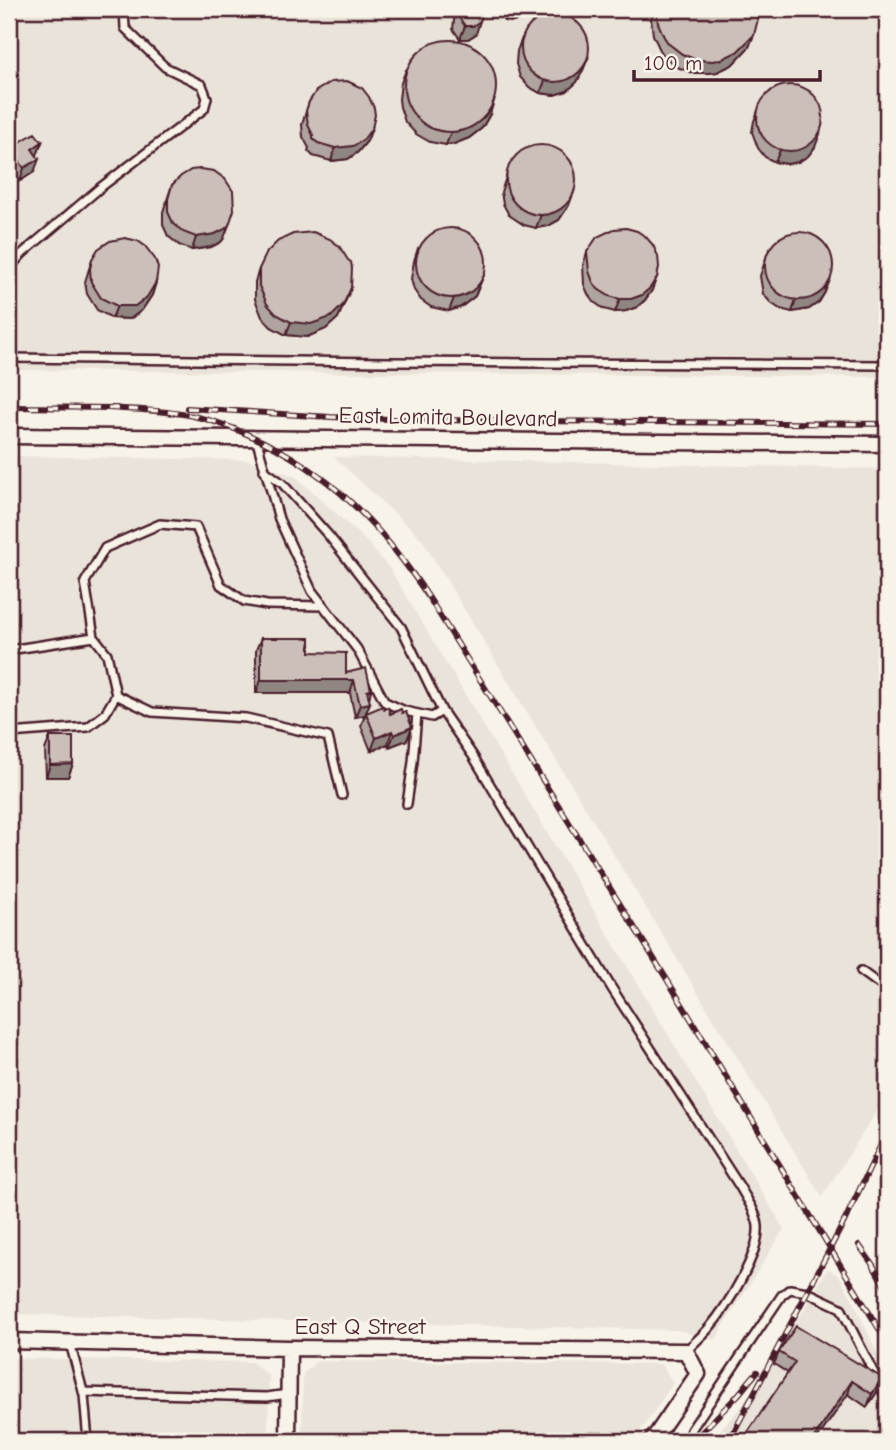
<svg xmlns="http://www.w3.org/2000/svg" width="896" height="1450" viewBox="0 0 896 1450" font-family="'Comic Neue',sans-serif">
	<style>
		.built { fill: #eae3da }
		.lines { fill: none; stroke-linecap: round; stroke-linejoin: round }
		.lane-casing { stroke: #4a1f2b; stroke-width: 12 }
		.street-casing { stroke: #4a1f2b; stroke-width: 19 }
		.lane { stroke: #f7f3e8; stroke-width: 7 }
		.street { stroke: #f7f3e8; stroke-width: 14 }
		.rail-casing { stroke: #4a1f2b; stroke-width: 6 }
		.rail { stroke: #f7f3e8; stroke-width: 3.5; stroke-dasharray: 10; stroke-linecap: butt }
		.wall { fill: #afa49f; stroke: #4a1f2b; stroke-width: 2 }
		.shaded-wall { fill: #8f8682; stroke: #4a1f2b; stroke-width: 2 }
		.building { fill: #ccbfb9; stroke: #4a1f2b; stroke-width: 2 }
		.labels { text-anchor: middle; dominant-baseline: central; stroke-width: 5; stroke-linejoin: round; paint-order: stroke }
		.street-label { font-size: 23px; fill: #4a1f2b; stroke: #f7f3e8 }
	</style>
	<rect width="100%" height="100%" fill="#f7f3e8"/>
	<filter id="ink" filterUnits="userSpaceOnUse"><feTurbulence type="fractalNoise" baseFrequency=".0143" numOctaves="2"/><feDisplacementMap in="SourceGraphic" scale="14" xChannelSelector="R" yChannelSelector="G"/><feConvolveMatrix kernelMatrix="1 2 1 2 8 2 1 2 1" color-interpolation-filters="sRGB"/></filter>
	<g filter="url(#ink)">
		<path class="built" d="M9,9H887V377L9,370Z
			M9,456L248,460L295,476L364,539L390,569L784,1229L715,1340L677,1330L9,1314Z
			M334,457L887,469V1095L822,1197L421,538Z
			M828,1268L840,1277L854,1302L887,1375V1441H710L741,1407L807,1305Z
			M9,1358L252,1362L269,1376L268,1441H9Z
			M317,1361L661,1364L673,1383L634,1441H302L303,1374Z"/>
		<g class="lines">
			<g class="lane-casing">
				<path id="lane" d="M9,277L11,266L23,253L101,187L204,109L207,98L202,85L165,67L125,28L124,9
					M9,358L389,362L887,365
					M256,438L279,519L312,591L357,649L385,702L405,711L432,717L442,711L401,627L329,536L282,483L264,470
					M9,646L10,733L88,727L105,714L116,695L107,654L94,637
					M9,650L94,637L85,582L105,548L160,524L196,527L221,585L244,601L267,605L323,606
					M116,695L152,712L246,718L328,737L342,795
					M442,711L473,756L611,987L740,1187C746,1198 757,1213 758,1226C760,1254 727,1307 709,1328C702,1336 694,1343 686,1351
					M407,804L413,762L417,714
					M861,971L887,990
					M70,1343L84,1395L88,1441
					M83,1392L267,1397L288,1394
					M688,1441L691,1430L782,1295L790,1289L807,1292L841,1308L887,1399"/>
			</g>
			<g class="street-casing">
				<path id="street" d="M9,436L887,444
					M9,1341L289,1348L686,1351L698,1374L652,1441
					M288,1441L289,1348"/>
			</g>
			<use href="#lane" class="lane"/>
			<use href="#street" class="street"/>
			<g class="rail-casing">
				<path id="rail" d="M9,407L117,408
					M108,408C136,410 165,410 193,416C212,420 231,427 249,435C329,470 384,528 431,601L671,986L887,1342
					M187,408L330,417L421,420L887,424
					M859,1245L873,1265L887,1290
					M693,1441L738,1395L757,1372
					M729,1441L845,1220L887,1132"/>
			</g>
			<use href="#rail" class="rail"/>
		</g>
		<path class="wall" d="M458,9L476,34L468,39H460L453,29L454,20Z
			M499,9H524L521,17L514,22L504,21L498,12Z
			M653,9H760L749,47L732,65L717,72L709,73H693L677,67L665,57L660,50L653,35L651,19Z
			M522,38L588,58L583,70L577,82L567,91L554,95L540,93L529,87L520,77L516,64L517,51Z
			M406,70L490,114L482,128L469,138L454,144L446,145L430,142L416,134L405,122L400,107L399,99L401,83Z
			M309,102L372,128L367,141L358,152L348,159L331,161L313,156L308,151L309,148L303,137L302,124Z
			M759,108L815,147L808,156L798,162L787,164L775,162L765,157L758,148L752,132L754,121Z
			M42,142L36,156L34,172L20,181L9,165V152L10,148Z
			M511,162L569,205L559,220L548,226L536,228L524,225L509,215L503,204L501,192Z
			M172,185L224,238L221,242L211,247L192,250L179,245L168,236L163,225V212Z
			M418,248L485,272L475,296L461,307L449,311L431,307L421,300L414,290L411,279L414,261Z
			M587,252L652,290L645,300L637,307L626,311L615,312L604,309L594,302L588,294L584,284L583,265Z
			M768,252L825,292L819,302L809,309L792,312L780,309L771,303L763,294L760,276Z
			M92,259L156,282L152,295L142,310L130,319L112,318L97,310L87,294L85,282Z
			M259,269L351,288L338,318L326,329L307,337L286,335L271,327L262,317L255,299V282Z
			M261,638L310,652L346,673L371,690L366,713L384,709L390,714L402,713L412,727L407,740L389,747L388,744L371,751L361,726L365,715L355,717L350,693H256V650Z
			M50,737L73,764L68,777H46L45,750Z
			M779,1352L881,1379L877,1392L867,1407L848,1394L788,1373L774,1364Z"/>
		<path class="shaded-wall" d="M508,9H524L521,17L514,22L504,21Z
			M480,21L476,34L468,39H460L465,26Z
			M754,35L749,47L732,65L717,72L709,73H693L697,60Z
			M588,58L583,70L577,82L567,91L554,95L540,93L545,81Z
			M494,101L490,114L482,128L469,138L454,144L446,145L451,132Z
			M372,128L367,141L358,152L348,159L331,161L335,148Z
			M820,134L815,147L808,156L798,162L787,164L775,162L780,150Z
			M42,142L37,155L27,161L32,149Z
			M39,159L34,172L20,181L24,168Z
			M574,192L569,205L559,220L548,226L536,228L541,215Z
			M229,225L224,238L221,242L211,247L192,250L196,237Z
			M485,272L475,296L461,307L449,311L454,298Z
			M657,277L652,290L645,300L637,307L626,311L615,312L620,299Z
			M830,280L825,292L819,302L809,309L792,312L796,300Z
			M156,282L152,295L142,310L130,319L112,318L117,306Z
			M351,288L338,318L326,329L307,337L286,335L291,322Z
			M261,680H354L350,693H256Z
			M370,703L365,715L355,717L360,705Z
			M412,727L407,740L389,747L394,735Z
			M392,731L388,744L371,751L376,738Z
			M73,764L68,777H46L50,765Z
			M881,1379L877,1392L867,1407L872,1394Z
			M852,1381L848,1394L816,1441H812Z"/>
		<path class="building" d="M459,9H482L483,13L480,21L473,26H465L458,16Z
			M656,9H760V11L754,35L737,52L722,59L714,61L697,60L682,54L669,44L664,37L658,23Z
			M521 48a34 34 0 1 1 68 0a34 34 0 1 1-68 0Z
			M404 86a46 46 0 1 1 92 0a46 46 0 1 1-92 0Z
			M347,81L362,88L369,97L374,108L375,115L372,128L363,140L353,146L335,148L318,143L313,139V135L308,125L306,111L309,102L316,91L331,82Z
			M757 118a33 33 0 1 1 66 0a33 33 0 1 1-66 0Z
			M35,133L42,142L32,149L39,159L24,168L10,148Z
			M506 180a35 35 0 1 1 70 0a35 35 0 1 1-70 0Z
			M200,169L214,171L225,179L233,191L234,210L229,225L225,229L215,234L196,237L183,232L173,223L168,212V199L172,185L181,176L191,170Z
			M626,228L637,231L646,237L653,245L658,256L659,267L657,277L650,288L642,295L631,299H620L609,296L598,289L593,282L589,271L587,252L597,237L614,229Z
			M416 263a35 35 0 1 1 70 0a35 35 0 1 1-70 0Z
			M313,232L330,239L339,246L348,260L351,262L352,268L351,288L343,305L331,317L311,324L291,322L276,314L267,304L259,286V269L267,252L278,241L293,234Z
			M765 266a34 34 0 1 1 68 0a34 34 0 1 1-68 0Z
			M125,238L138,241L145,246L155,259L158,268L156,282L147,297L135,306H117L101,298L91,282L90,269L92,259L98,249L110,241Z
			M261,638H310V652L346,653V673L366,668L371,690L367,691L370,703L360,705L354,680H261Z
			M383,706L384,709L388,707L390,714L401,709L402,713L406,712L412,727L394,735L392,731L376,738L366,713Z
			M50,737H73V764L50,765Z
			M796,1326L879,1376L881,1379L872,1394L852,1381L812,1441H742L795,1362L779,1352Z"/>
	</g>
	<g class="labels">
		<g class="street-label">
			<text transform="translate(448 417) rotate(1)">East Lomita Boulevard</text>
			<text x="360" y="1326">East Q Street</text>
		</g>
	</g>
	<rect width="896" height="1450" fill="none" stroke="#f7f3e8" stroke-width="35"/>
	<rect x="18" y="18" width="861" height="1415" fill="none" stroke="#4a1f2b" stroke-width="2.5" filter="url(#ink)"/>
	<path d="M634 70v10h186v-10" fill="none" stroke="#4a1f2b" stroke-width="3.5"/>
	<text x="644" y="70" font-size="21" fill="#4a1f2b" stroke="#f7f3e8" stroke-width="5" paint-order="stroke">100 m</text>
</svg>
